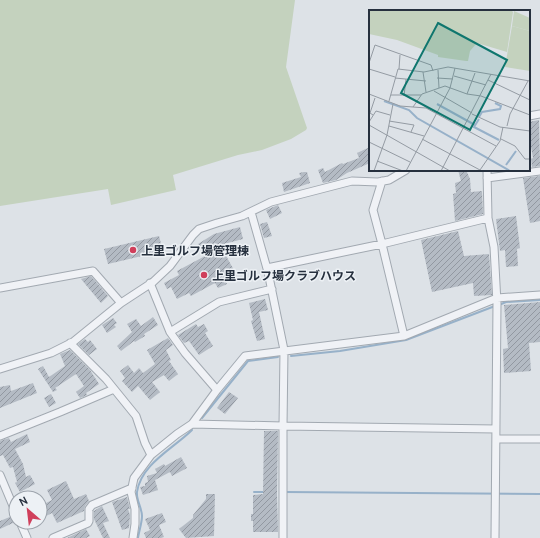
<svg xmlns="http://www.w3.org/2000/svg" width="540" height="538" viewBox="0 0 540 538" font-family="Cabin,'Noto Sans JP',sans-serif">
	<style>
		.green { fill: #c4d2be }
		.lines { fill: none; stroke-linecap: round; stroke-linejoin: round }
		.stream { stroke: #97b1c9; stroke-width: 2 }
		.building { fill: url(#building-hatch) }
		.street-casing { stroke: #a2a9b1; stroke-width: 9 }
		.street { stroke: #f0f2f6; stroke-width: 7 }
		.poi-dot { fill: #d03f5b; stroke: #edf1f5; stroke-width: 1.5 }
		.labels { text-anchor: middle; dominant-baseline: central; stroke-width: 3; stroke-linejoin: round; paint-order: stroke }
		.poi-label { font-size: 12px; font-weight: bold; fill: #26303e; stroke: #edf1f5; text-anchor: start }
		.inset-river { fill: none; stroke: #97b1c9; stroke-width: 2 }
		.inset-road { fill: none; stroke: #949ba3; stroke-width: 1 }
		.view { fill: #0f766e; fill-opacity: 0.15; stroke: #0f766e; stroke-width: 2 }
		.inset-edge { fill: none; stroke: #26303e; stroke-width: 2 }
	</style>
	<defs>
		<pattern id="building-hatch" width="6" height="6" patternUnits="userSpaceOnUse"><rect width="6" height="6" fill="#b4bbc4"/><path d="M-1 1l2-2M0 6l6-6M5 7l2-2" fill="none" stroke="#9298a1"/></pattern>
	</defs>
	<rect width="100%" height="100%" fill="#dde2e7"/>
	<path class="green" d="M0,0H295L286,67L307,128L306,130L291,139L262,150L238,155L173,175L176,190L111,205L108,189L0,206Z"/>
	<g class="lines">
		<path class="stream" d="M499,305L506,302L540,300
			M291,356L340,351L406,340L495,306
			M202,418L248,361L278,357
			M254,492H265
			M285,492L540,494
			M138,538C139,531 142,523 142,516C142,508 136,500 137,492C141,464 174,448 192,430"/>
	</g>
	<path class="building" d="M539,120L540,166L532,167L531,159L533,158L529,136V122Z
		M370,147V163L347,173L336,180L323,183L318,170L323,168L325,172L342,163L343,164L359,158L357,153Z
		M458,170H466L470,179L471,192L482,191L483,214L455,221L453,194L456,193L455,183L461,181Z
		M304,172H307L310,183L284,192L282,183L301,177L299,173Z
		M540,176V221L530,223L523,178Z
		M278,205L282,213L270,219L266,210Z
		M516,216L520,248L517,249L518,266L506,267L505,250L500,251L496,219Z
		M267,222L272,236L264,238L260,224Z
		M240,227L243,239L220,245L235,272L224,278L227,284L218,288L215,283L191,296L189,293L177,299L171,287L167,289L164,283L179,275L177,271L205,256L198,244L214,234Z
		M458,231L464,256L489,254L492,295L474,296L473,283L432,292L421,240Z
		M159,236L163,251L108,264L104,249Z
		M91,276L108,296L101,303L81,279Z
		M265,299L268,310L259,312L265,339L257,341L251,321L253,320L249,303Z
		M540,302V342L529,343L531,371L504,373L503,349L508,348L504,305Z
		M153,317L158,325L144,334L145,336L135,342L134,341L121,351L117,346L132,332L127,324L136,319L141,326Z
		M113,318L117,323L114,325L116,327L107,333L102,325Z
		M196,324L198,327L204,324L208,331L205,333L213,346L199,355L189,341L184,343L178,335Z
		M168,338L173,345L166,350L171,360L169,361L178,374L169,381L164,375L152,382L160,392L150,400L138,386L132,392L122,381L125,378L120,371L128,365L134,373L139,368L143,373L155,364L147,350Z
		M85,339L88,342L90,340L97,349L89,355L78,344Z
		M70,350L90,370L99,384L86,393L87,395L80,398L76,392L84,386L76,374L55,388L57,390L53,392L38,369L43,366L49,377L65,366L60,354Z
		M33,383L37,393L0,408V387L10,385L11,391Z
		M229,392L238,398L225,414L217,408Z
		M51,394L56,403L49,407L44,398Z
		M264,431H278L277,494L278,532H253V521H251V514H253V495L263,494Z
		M27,434L30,442L15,449L23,464L26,477L30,475L35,484L20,492L15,483L17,482L13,467L10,468L3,455L0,456V441L9,438L11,442Z
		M181,457L187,468L172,476L170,472L155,480L158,490L143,495L140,487L145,486V483L148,482L147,476L157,473L155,469L164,464L165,466Z
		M66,481L74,499L86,494L89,501L85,506L84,511L57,523L52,513L40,519V506L52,500L47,490Z
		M206,494H215L214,536L186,538L179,529L193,518V515L206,499Z
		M127,497L130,509H128L130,515L129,528L122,530L112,502Z
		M102,506L109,521L103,523L110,538H103L94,519V511Z
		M162,513L166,522L159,525L164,537L161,538H146L144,533L150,530L145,519Z
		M12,516L14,517L15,522L0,529V521Z
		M86,529L90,536L86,538H67Z"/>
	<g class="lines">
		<g class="street-casing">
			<path id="street" d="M529,116L540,114
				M487,170L488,218L494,247L497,303L495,538
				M487,178L540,171
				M382,181L373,210L382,244L404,336
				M251,212L268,272L284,350L283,426V538
				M267,268L382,244L488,218
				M150,283L170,332L185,353L217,390
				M0,288L93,271L121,303
				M170,332L219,302L272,289
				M70,343L106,379L136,416L145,443L151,455
				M0,369L51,353L73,342L121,303L153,282L170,266L193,235L199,229L217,223L242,216L271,202L352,181L378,182L389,180L406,170
				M192,424L283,426L496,429
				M0,436L60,412L114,389
				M496,439H540
				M0,475L16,513
				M20,522L27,538
				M53,538L88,523L89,521V509L92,505L132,488
				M133,538L135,524V509L131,492L134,478L151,455L177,434L192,424L217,390L245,356L404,336L497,298L540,295"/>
		</g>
		<use href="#street" class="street"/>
	</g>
	<g class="poi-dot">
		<circle cx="133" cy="250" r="4"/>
		<circle cx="204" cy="275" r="4"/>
	</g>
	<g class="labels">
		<g class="poi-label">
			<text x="141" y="250">上里ゴルフ場管理棟</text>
			<text x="212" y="275">上里ゴルフ場クラブハウス</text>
		</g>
	</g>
	<g transform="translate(369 10)">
		<rect width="161" height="161" fill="#dde2e7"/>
		<path d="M0,0H142L144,2L138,42L108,33L101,41L99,51H97L69,47V45L28,30L0,24Z" fill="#c4d2be"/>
		<path d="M145,1L161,8V21L143,16Z" fill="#c4d2be"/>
		<path d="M143,16L161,21V61L136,57Z" fill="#c4d2be"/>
		<path class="inset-river" d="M15,91L40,100L48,108L141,161M68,94L106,115M110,107L113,102L131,99L132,96L126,93M110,109L105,117L130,130M137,155L147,141"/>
		<path class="inset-road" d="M0,53L6,35L62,55L64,61M0,59L26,67M30,59L31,45M69,60L70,78M54,62L57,82M85,66L117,75M26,68L57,71M68,68L84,69M119,70L161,90M65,81L103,103M0,84L31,96L57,98L127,136M98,84L106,63M22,85H52M35,86L37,69M20,91L29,59L55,62L79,57L161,71M44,97L53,84L76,76L98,84L112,86L161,105M103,104L131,117L161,121M4,105L1,103L6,88M20,111L45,115L42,122M0,112L7,101L21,105M0,115L81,161M20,116L55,126M138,116L141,104L159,71M53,129L111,160M132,129L146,136L156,149H161M0,132L41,152M8,151L34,161M111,160L131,131L134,117M5,161L18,125L24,94M37,161L81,78L86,58M72,161L122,64"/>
		<path class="view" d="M69,13L138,50L101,120L32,83Z"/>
		<rect width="161" height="161" class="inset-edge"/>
	</g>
	<g transform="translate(28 510) rotate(332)"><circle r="19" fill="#edf1f5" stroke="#9da4ac"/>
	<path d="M0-3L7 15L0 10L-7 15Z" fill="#d03f5b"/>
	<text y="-6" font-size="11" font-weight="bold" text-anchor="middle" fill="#26303e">N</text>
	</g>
</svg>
